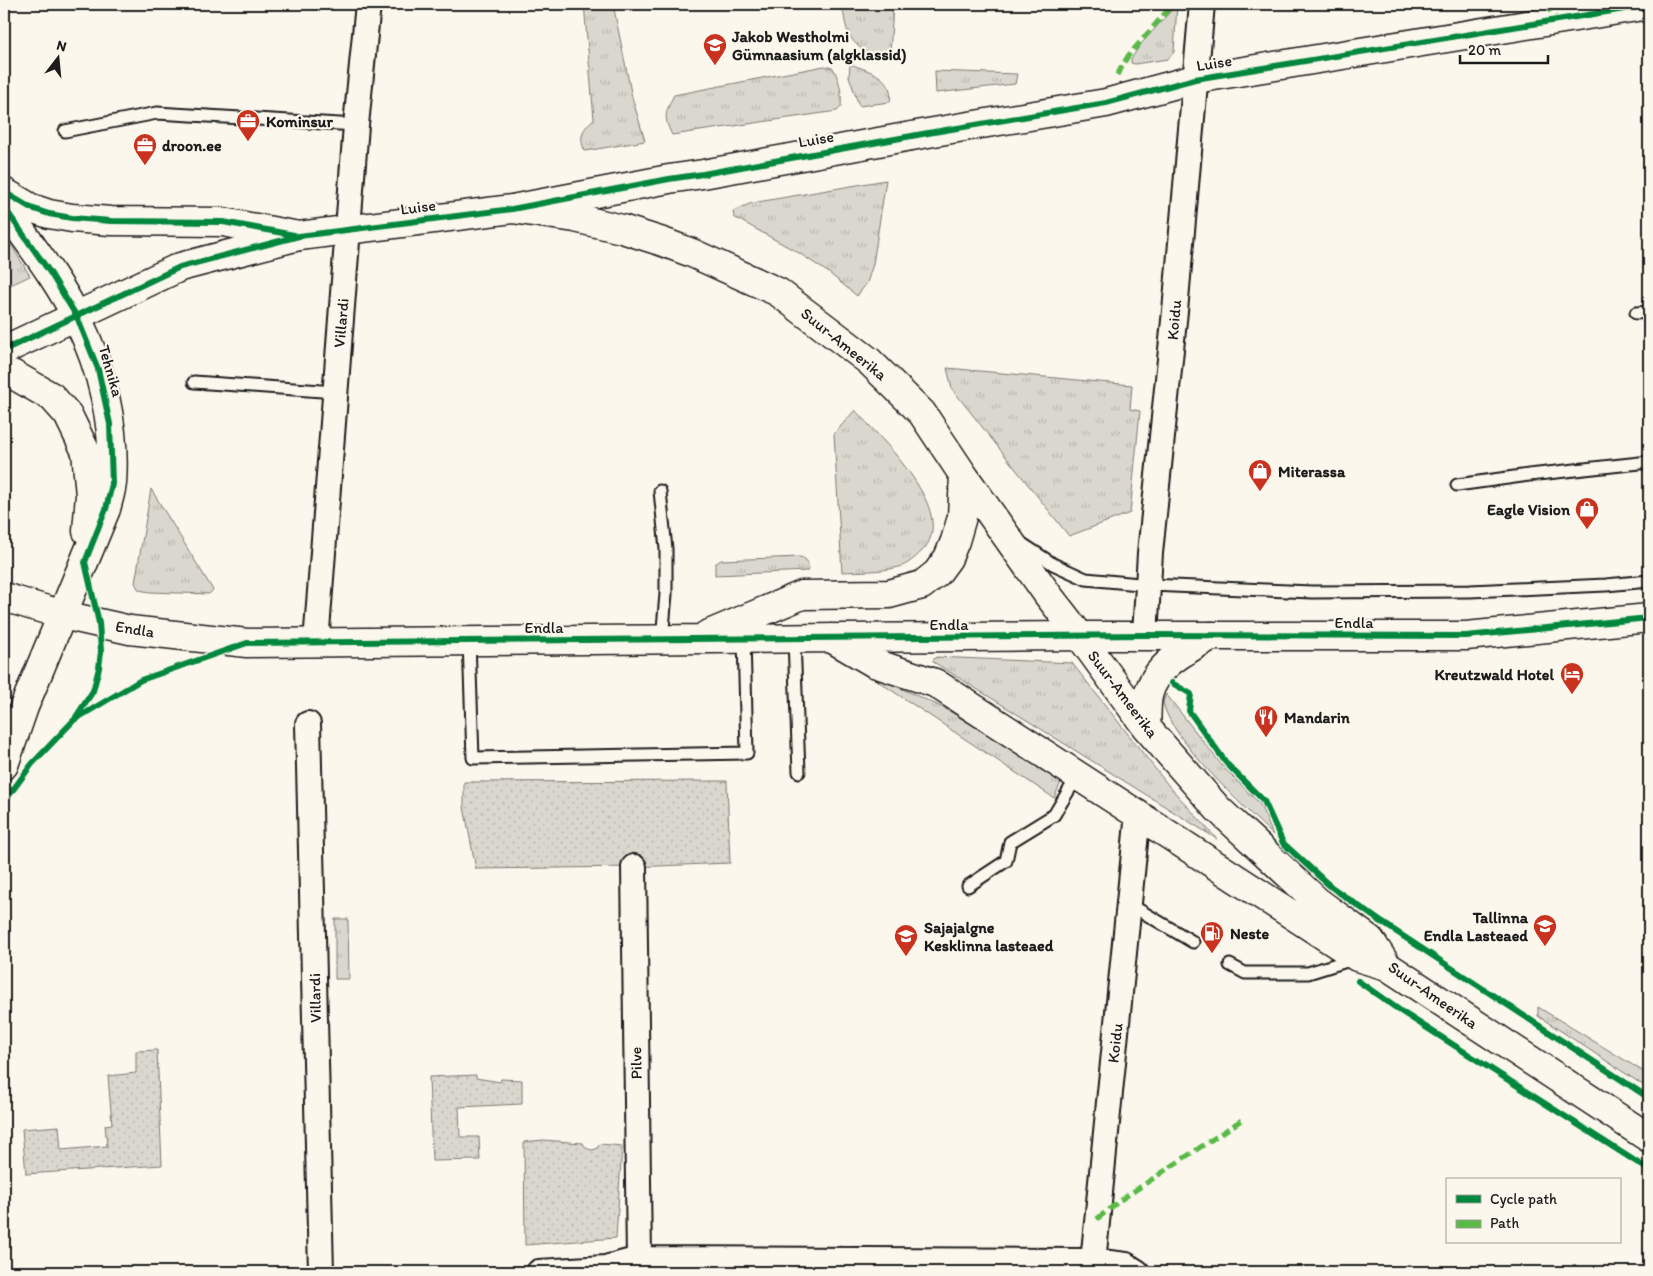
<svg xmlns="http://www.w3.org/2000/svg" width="1653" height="1276" viewBox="0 0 1653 1276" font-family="Itim,sans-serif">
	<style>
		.grass { fill: url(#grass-tufts); stroke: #7b7a75 }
		.garden { fill: url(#garden-dots); stroke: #7b7a75 }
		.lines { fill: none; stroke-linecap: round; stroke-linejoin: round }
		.lane-casing { stroke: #1c1c1c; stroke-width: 15 }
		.street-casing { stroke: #1c1c1c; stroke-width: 28 }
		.secondary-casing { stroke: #1c1c1c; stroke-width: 31 }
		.primary-casing { stroke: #1c1c1c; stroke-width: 31 }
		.lane { stroke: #fbf7ec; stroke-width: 11 }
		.street { stroke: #fbf7ec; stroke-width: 24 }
		.secondary { stroke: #fbf7ec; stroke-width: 28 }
		.primary { stroke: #fbf7ec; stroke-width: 28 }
		.quiet { stroke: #58b947; stroke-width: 5; stroke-dasharray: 10 5; stroke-linecap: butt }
		.cycleway-casing { stroke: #fbf7ec; stroke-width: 9 }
		.cycleway { stroke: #00873e; stroke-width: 6 }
		.labels { text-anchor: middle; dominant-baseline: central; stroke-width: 4.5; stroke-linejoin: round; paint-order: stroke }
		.poi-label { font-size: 16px; font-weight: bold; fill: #1c1c1c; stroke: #fbf7ec; text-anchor: start }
		.street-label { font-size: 16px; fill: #1c1c1c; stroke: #fbf7ec }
	</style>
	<defs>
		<pattern id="grass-tufts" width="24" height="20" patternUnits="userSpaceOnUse" patternTransform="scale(1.25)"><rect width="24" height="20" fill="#dad7ce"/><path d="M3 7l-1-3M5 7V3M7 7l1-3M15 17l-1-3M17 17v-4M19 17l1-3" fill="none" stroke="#bab8b0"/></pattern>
		<pattern id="garden-dots" width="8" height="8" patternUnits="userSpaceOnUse" patternTransform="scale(1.25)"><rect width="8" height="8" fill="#dad7ce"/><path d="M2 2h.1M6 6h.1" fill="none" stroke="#bab8b0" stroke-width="1.8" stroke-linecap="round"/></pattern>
	</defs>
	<rect width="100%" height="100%" fill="#fbf7ec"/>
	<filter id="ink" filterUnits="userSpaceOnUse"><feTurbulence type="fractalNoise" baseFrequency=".02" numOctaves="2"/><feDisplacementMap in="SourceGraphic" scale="10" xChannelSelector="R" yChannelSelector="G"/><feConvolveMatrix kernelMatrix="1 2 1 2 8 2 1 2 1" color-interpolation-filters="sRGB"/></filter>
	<g filter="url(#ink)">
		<path class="grass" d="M584,4H613L632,97L645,141L585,151C578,137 583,128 594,119Z
			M842,4H893L890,55C881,58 874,56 867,52C845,40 846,25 842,4Z
			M1177,4L1174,52L1168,59L1135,64L1131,63V59L1141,44Z
			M850,64C869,71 895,77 890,102L859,106L849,76Z
			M824,66L833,68C840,81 842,92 841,107L837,111L672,135C663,117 665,112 674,95Z
			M935,71L1017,74L1015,84L936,93Z
			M886,180L873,264L867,283L857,296L829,273L799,253L734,217L733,211L752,203Z
			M4,233L30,276L4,288Z
			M947,368L1132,385L1130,409L1140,411L1130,513L1069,536L952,389Z
			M855,410C880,438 962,514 921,552C915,558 907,565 899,567C880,572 861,571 842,572L834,434Z
			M151,489L213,590L209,594L150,592L139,590L135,583Z
			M800,557C808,559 809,564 808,571L715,575V564L721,560Z
			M936,657L1072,663L1168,785L1217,839L932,661Z
			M874,676L944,708L1062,780L1054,798L873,678Z
			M1166,694L1224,768L1260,804L1273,835C1245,808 1169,738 1163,702Z
			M335,919H348L349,979H335Z
			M1538,1007L1649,1075V1089L1538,1016Z"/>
		<path class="garden" d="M727,781L730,863L634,867L476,869L464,807V782Z
			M157,1050L162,1165L26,1174L22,1129L59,1126L61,1150L107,1146L105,1125L112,1124L108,1076L136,1073V1051Z
			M476,1075V1078L500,1082L501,1079L522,1080V1104L459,1107L460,1137H479L480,1160L432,1161L429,1077Z
			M543,1140L583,1143C585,1149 591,1151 596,1149L600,1144L622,1146L616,1238L525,1245L524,1142Z"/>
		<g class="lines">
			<g class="lane-casing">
				<path id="lane" d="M65,131L157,113L356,125
					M1636,313L1649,312
					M194,382L336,392
					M1457,485L1529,475L1649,462
					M660,491L666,549V594L662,640
					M1021,543L1053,564L1086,579L1150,585L1312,592L1470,591L1606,585L1649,581
					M794,639L799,772
					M469,641L473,758L747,753L744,639
					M968,886L1006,861L1010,842L1054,815L1078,775
					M1129,904L1193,942
					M1230,965L1245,973H1308L1353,959"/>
			</g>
			<g class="street-casing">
				<path id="street" d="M1145,635L1150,553L1175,311L1202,4
					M316,643L356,125L368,4
					M308,724L321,1272
					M634,867L639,1259
					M539,1272L605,1268L639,1259L1093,1261L1126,1265L1137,1272
					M1092,1272L1138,813"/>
			</g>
			<g class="secondary-casing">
				<path id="secondary" d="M4,192L31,208L49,214L72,218L111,221L223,222L299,236
					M4,207C29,243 57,278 77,318C102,368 116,427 112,483C111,492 108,501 106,509L24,707L4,765
					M517,208L669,179L703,174L928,133L1106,103L1195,79L1649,5
					M4,372L12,374L52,397L68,415L86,452L90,495L87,531
					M1080,636H1466L1649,618"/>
			</g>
			<g class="primary-casing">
				<path id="primary" d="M4,350L180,267L299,236L512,209L575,218L622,229L663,242L692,253L778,292L869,361L922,413L964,476L1048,595L1080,636L1146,727L1218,809L1317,901L1370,940L1387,966L1649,1138
					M4,597L63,615L130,630L247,643L1080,636
					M707,635L802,595L889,594L922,585L937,573L948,558L955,541L962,517L964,476
					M831,638L874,663L935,683L1357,957L1387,966
					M1146,727C1147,718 1146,706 1148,696C1155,665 1185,651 1211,636"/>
			</g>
			<use href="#lane" class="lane"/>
			<use href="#street" class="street"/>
			<use href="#secondary" class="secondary"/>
			<use href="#primary" class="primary"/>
			<path class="quiet" d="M1545,4L1557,20
				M1117,75L1128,56L1173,4
				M1097,1219L1122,1199L1243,1119"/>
			<g class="cycleway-casing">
				<path id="cycleway" d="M4,192L31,208L49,214L72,218L111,221L223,222L294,235
					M4,207L51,274L77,317L98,369L110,424L112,484L106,509L85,562L99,623L101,651L99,668L93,691L76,717
					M4,350L180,267L299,236L512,209L669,179L703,174L928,133L1106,103L1195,79L1649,5
					M1172,683L1191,694L1189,711L1227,764L1264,801L1283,843L1330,886L1380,921L1649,1098
					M4,802L32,764L74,720L141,680L247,643L1145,635L1466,636L1649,618
					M1358,981L1402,1012L1649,1170"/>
			</g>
			<use href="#cycleway" class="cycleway"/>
		</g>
	</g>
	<defs>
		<g id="school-pin" transform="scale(1.25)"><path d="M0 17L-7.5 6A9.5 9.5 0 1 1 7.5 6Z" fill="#c8321e" stroke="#fbf7ec"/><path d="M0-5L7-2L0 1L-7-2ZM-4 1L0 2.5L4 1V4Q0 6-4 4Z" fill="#fff"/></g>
		<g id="office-pin" transform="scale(1.25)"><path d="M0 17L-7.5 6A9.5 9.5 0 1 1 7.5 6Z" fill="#c8321e" stroke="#fbf7ec"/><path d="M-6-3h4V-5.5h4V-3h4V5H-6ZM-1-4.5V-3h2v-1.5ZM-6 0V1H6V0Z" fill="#fff"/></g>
		<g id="shop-pin" transform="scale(1.25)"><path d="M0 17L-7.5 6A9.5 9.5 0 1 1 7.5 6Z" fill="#c8321e" stroke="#fbf7ec"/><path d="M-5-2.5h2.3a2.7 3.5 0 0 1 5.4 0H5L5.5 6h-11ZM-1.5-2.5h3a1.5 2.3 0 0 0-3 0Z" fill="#fff"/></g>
		<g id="hotel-pin" transform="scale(1.25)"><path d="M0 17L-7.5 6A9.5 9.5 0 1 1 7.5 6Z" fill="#c8321e" stroke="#fbf7ec"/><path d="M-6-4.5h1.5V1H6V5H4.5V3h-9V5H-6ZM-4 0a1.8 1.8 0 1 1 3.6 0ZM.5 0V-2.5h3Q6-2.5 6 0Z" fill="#fff"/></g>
		<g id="restaurant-pin" transform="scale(1.25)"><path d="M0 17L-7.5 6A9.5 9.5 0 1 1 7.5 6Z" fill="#c8321e" stroke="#fbf7ec"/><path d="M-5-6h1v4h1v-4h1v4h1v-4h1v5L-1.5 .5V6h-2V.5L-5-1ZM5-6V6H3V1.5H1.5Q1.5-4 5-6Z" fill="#fff"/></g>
		<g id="fuel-pin" transform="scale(1.25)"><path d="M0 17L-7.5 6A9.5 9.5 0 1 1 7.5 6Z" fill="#c8321e" stroke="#fbf7ec"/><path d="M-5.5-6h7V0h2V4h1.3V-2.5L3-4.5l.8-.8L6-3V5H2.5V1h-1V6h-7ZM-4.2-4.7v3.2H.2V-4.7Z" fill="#fff"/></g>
	</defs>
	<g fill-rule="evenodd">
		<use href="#school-pin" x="715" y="45"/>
		<use href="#office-pin" x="248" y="121"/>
		<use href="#office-pin" x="145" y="145"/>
		<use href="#shop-pin" x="1260" y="471"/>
		<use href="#shop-pin" x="1587" y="509"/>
		<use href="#hotel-pin" x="1572" y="674"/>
		<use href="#restaurant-pin" x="1266" y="717"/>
		<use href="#school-pin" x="1545" y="926"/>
		<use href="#fuel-pin" x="1212" y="933"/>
		<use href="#school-pin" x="906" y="936"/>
	</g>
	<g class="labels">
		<g class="poi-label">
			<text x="732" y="36">Jakob Westholmi<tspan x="732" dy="18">Gümnaasium (algklassid)</tspan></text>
			<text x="266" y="121">Kominsur</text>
			<text x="162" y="145">droon.ee</text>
			<text x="1278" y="471">Miterassa</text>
			<text x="1570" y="509" text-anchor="end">Eagle Vision</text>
			<text x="1554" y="674" text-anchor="end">Kreutzwald Hotel</text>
			<text x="1284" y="717">Mandarin</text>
			<text x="1528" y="917" text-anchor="end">Tallinna<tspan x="1528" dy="18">Endla Lasteaed</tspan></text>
			<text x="924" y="927">Sajajalgne<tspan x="924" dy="18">Kesklinna lasteaed</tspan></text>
			<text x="1230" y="933">Neste</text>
		</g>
		<g class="street-label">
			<text transform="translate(1214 63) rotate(-9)">Luise</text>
			<text transform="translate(816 139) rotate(-10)">Luise</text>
			<text transform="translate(418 207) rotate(-7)">Luise</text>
			<text transform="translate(1174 320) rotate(-85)">Koidu</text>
			<text transform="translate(341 323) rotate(-85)">Villardi</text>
			<text transform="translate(844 344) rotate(39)">Suur-Ameerika</text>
			<text transform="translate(111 371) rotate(74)">Tehnika</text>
			<text x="1354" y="622">Endla</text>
			<text x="949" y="624">Endla</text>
			<text x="544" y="627">Endla</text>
			<text transform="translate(135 629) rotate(9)">Endla</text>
			<text transform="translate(1123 694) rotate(53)">Suur-Ameerika</text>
			<text transform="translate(1433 995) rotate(35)">Suur-Ameerika</text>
			<text transform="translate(315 998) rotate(-91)">Villardi</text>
			<text transform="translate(1115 1043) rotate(-84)">Koidu</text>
			<text transform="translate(636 1063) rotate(-91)">Pilve</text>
		</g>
	</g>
	<rect width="1653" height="1276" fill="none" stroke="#fbf7ec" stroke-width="20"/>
	<rect x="10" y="10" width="1633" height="1256" fill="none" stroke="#1c1c1c" stroke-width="2" filter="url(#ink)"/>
	<rect x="1446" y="1178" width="175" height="65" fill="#fbf7ec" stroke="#a29f99"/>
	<rect x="1456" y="1195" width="25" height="8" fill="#00873e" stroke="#a29f99"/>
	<text x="1490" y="1204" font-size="15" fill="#1c1c1c">Cycle path</text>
	<rect x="1456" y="1220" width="25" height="8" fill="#58b947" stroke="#a29f99"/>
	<text x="1490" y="1228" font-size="15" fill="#1c1c1c">Path</text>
	<g transform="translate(58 58) rotate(16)" stroke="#fbf7ec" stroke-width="4" paint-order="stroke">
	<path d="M0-4L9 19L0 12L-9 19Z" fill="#1c1c1c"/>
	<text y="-8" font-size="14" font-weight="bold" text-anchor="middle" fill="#1c1c1c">N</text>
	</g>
	<path d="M1460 55v8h88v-8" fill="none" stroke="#1c1c1c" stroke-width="2.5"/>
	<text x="1468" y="55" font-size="15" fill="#1c1c1c" stroke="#fbf7ec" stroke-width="4" paint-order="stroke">20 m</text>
</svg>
